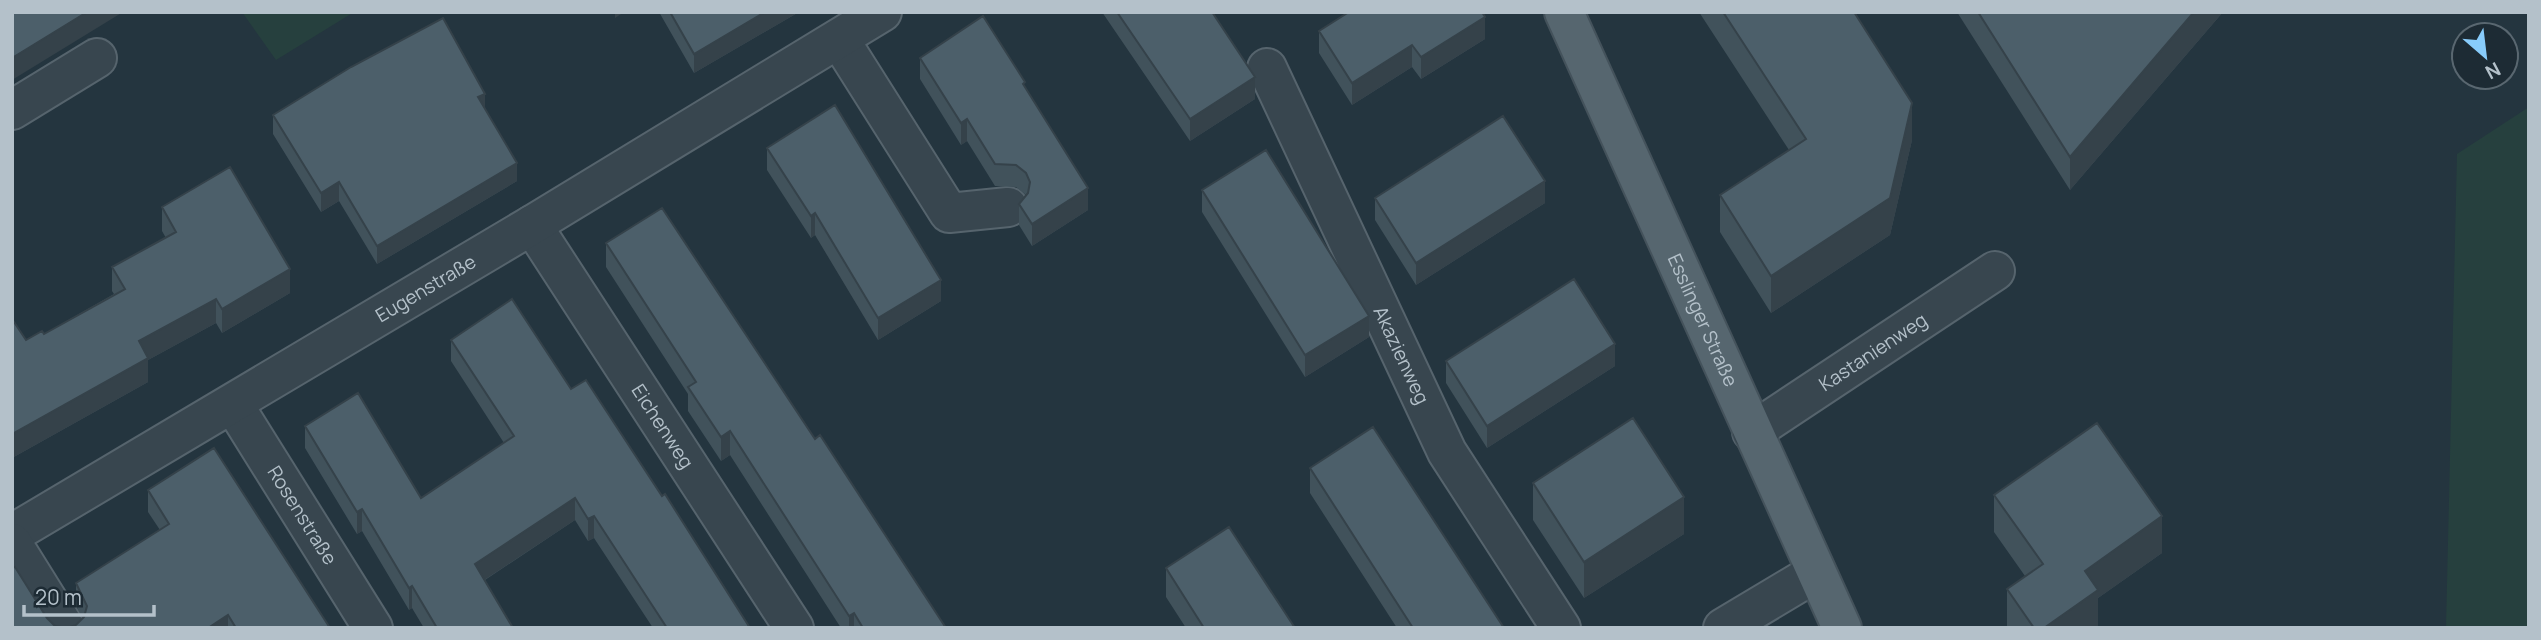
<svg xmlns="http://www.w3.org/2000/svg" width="2541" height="640" viewBox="0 0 2541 640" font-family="Manrope,sans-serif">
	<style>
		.green { fill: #26403e }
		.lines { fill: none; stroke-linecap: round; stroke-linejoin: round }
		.minor-casing { stroke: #56646d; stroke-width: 42 }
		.major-casing { stroke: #44525b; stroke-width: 42 }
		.minor { stroke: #38464f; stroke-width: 38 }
		.major { stroke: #56666f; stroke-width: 38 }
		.wall { fill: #41525b }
		.shaded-wall { fill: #35424a }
		.building { fill: #4c5f6a; stroke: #35424a; stroke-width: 2 }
		.labels { text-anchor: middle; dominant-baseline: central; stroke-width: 5; stroke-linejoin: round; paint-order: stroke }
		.street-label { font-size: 19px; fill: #b4c1ca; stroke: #1d2b34 }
	</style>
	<rect width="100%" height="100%" fill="#24353f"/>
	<path class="green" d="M242,12H354L276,60Z
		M2529,107V628H2446L2457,154Z"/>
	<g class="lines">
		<g class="minor-casing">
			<g id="minor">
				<path d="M839,39L949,213L1008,207"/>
				<path id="s1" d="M1267,68L1447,452L1561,628"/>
				<path d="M12,110L97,58"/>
				<path id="s2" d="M532,225L794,628"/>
				<path id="s3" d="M233,404L373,628"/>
				<path id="s4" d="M1752,432L1995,271"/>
				<path id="s5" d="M12,534L532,225L882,12"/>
				<path d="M12,543L65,628"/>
				<path d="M1723,628L1815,573"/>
			</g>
		</g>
		<g class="major-casing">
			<g id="major">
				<path id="s6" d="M1564,12L1842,628"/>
			</g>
		</g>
		<use href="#minor" class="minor"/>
		<use href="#major" class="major"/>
	</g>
	<path class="wall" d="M659,12H799L694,73Z
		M1102,12H1212L1255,99L1190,141Z
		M1699,12H1854L1912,140L1890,235L1771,313L1720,232V195L1789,150Z
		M1957,12H2223L2070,190Z
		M1319,31L1485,39L1421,79L1412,67L1352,105L1319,53Z
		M920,58L1025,88L1088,210L1032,246L1019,225V204L1026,195L1016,187L995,186L967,141L961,145L920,79Z
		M485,108L517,181L377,264L339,201L321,212L273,134V115Z
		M767,148L941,301L878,340L815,235L811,238L767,170Z
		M1202,190L1369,337L1305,377L1202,212Z
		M1375,198L1545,203L1416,285L1375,220Z
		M162,207L290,293L222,333L216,323L148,360V382L12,458V319L26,340L44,334L114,294L112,291V267L166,238L162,231Z
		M606,243L815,439L946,628H841L730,455L721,461L688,411V394L606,267Z
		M451,340L571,389L662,496L750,628H653L594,538L588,541L575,520L485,580L513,628H424L412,608L409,610L362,531L357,534L305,448V426L421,498L504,443L451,361Z
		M1446,361L1615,366L1487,448L1446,383Z
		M1310,468L1504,628H1397L1310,493Z
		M1533,483L1684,534L1584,598L1533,520Z
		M148,490L330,628H67L76,625L82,618L76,605V583L160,530L148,512Z
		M1994,495L2162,553L2098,598L2097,628H2008L2007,626V589L2025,576L1994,532Z
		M1166,568L1295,628H1186L1166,597Z"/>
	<path class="shaded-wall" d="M87,12H123L12,80V58Z
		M615,12H624L615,18Z
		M765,12H799L694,73V54Z
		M2194,12H2223L2070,190V157Z
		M1485,17V39L1421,79V57Z
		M1412,45V67L1352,105V83Z
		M1255,77V99L1190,141V119Z
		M485,94V113L478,97Z
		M1912,103V140L1890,235L1771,313V276Z
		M967,119V141L961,145V123Z
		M517,163V181L377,264V246Z
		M1545,181V203L1416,285V263Z
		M339,182V201L321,212V193Z
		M1088,188V210L1032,246V224Z
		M815,213V235L811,238V216Z
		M290,269V293L222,333V309Z
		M941,280V301L878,340V318Z
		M216,299V323L148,360V382L12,458V434L139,341Z
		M1369,316V337L1305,377V355Z
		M1615,344V366L1487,448V426Z
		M730,431V455L721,461V437Z
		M1684,497V534L1584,598V562Z
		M575,498V520L475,586V564Z
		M362,509V531L357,534V512Z
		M594,516V538L588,541V519Z
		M2162,516V553L2098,598V627L2044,628L2085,571Z
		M412,586V608L409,610V588Z
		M854,613V628H849V616Z
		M228,615V628H208Z"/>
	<path class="building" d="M12,12H87L12,58Z
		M670,12H765L694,54Z
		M1117,12H1212L1255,77L1190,119Z
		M1349,12H1482L1485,17L1421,57L1412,45L1352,83L1319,31Z
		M1723,12H1854L1912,103L1890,198L1771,276L1720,195L1806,139Z
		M1978,12H2194L2070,157Z
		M983,16L1025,82L1023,84L1088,188L1032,224L1019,204L1028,193L1030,182L1026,173L1016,165L995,164L967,119L961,123L920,58Z
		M443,18L485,94L478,97L517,163L377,246L339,182L321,193L273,115L351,67Z
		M835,105L941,280L878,318L815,213L811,216L767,148Z
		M1503,116L1545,181L1416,263L1375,198Z
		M1266,150L1369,316L1305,355L1202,190Z
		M230,167L290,269L222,309L216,299L139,341L148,358L12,434V319L26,340L42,331L44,334L125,289L112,267L176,232L162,207Z
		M662,208L815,439L820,435L946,628H863L854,613L849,616L730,431L721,437L688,387L696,382L606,243Z
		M1574,279L1615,344L1487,426L1446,361Z
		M512,299L571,389L586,380L662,496L665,494L750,628H667L594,516L588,519L575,498L475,564L513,628H437L412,586L409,588L362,509L357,512L305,426L358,393L421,498L514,436L451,340Z
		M1633,418L1684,497L1584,562L1533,483Z
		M2097,423L2162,516L2085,571L2098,590L2044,628H2034L2007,589L2043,564L1994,495Z
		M1373,427L1504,628H1413L1310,468Z
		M214,448L330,628H236L228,615L208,628H67L76,625L84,617L87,606L76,583L169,524L148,490Z
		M1229,527L1295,628H1204L1166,568Z
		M15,567L47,618L55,626L66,628H12V568Z"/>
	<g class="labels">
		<g class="street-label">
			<text stroke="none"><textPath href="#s5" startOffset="481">Eugenstraße</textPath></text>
			<text stroke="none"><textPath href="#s6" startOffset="338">Esslinger Straße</textPath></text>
			<text stroke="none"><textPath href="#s4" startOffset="145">Kastanienweg</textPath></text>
			<text stroke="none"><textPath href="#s1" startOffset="317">Akazienweg</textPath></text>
			<text stroke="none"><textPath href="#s2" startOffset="240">Eichenweg</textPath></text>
			<text stroke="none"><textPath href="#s3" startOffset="131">Rosenstraße</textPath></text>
		</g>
	</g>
	<rect width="2541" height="640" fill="none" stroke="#b4c1ca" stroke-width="28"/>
	<g transform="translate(2485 56) rotate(152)"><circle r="33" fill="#1d2b34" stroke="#596770" stroke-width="2"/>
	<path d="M0-5L12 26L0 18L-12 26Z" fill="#88ccfb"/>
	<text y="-10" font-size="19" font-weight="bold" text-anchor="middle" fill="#b4c1ca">N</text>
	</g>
	<path d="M24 605v10h130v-10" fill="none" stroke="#b4c1ca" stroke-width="3.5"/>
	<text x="35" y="605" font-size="21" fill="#b4c1ca" stroke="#1d2b34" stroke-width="5" paint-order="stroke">20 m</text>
</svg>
